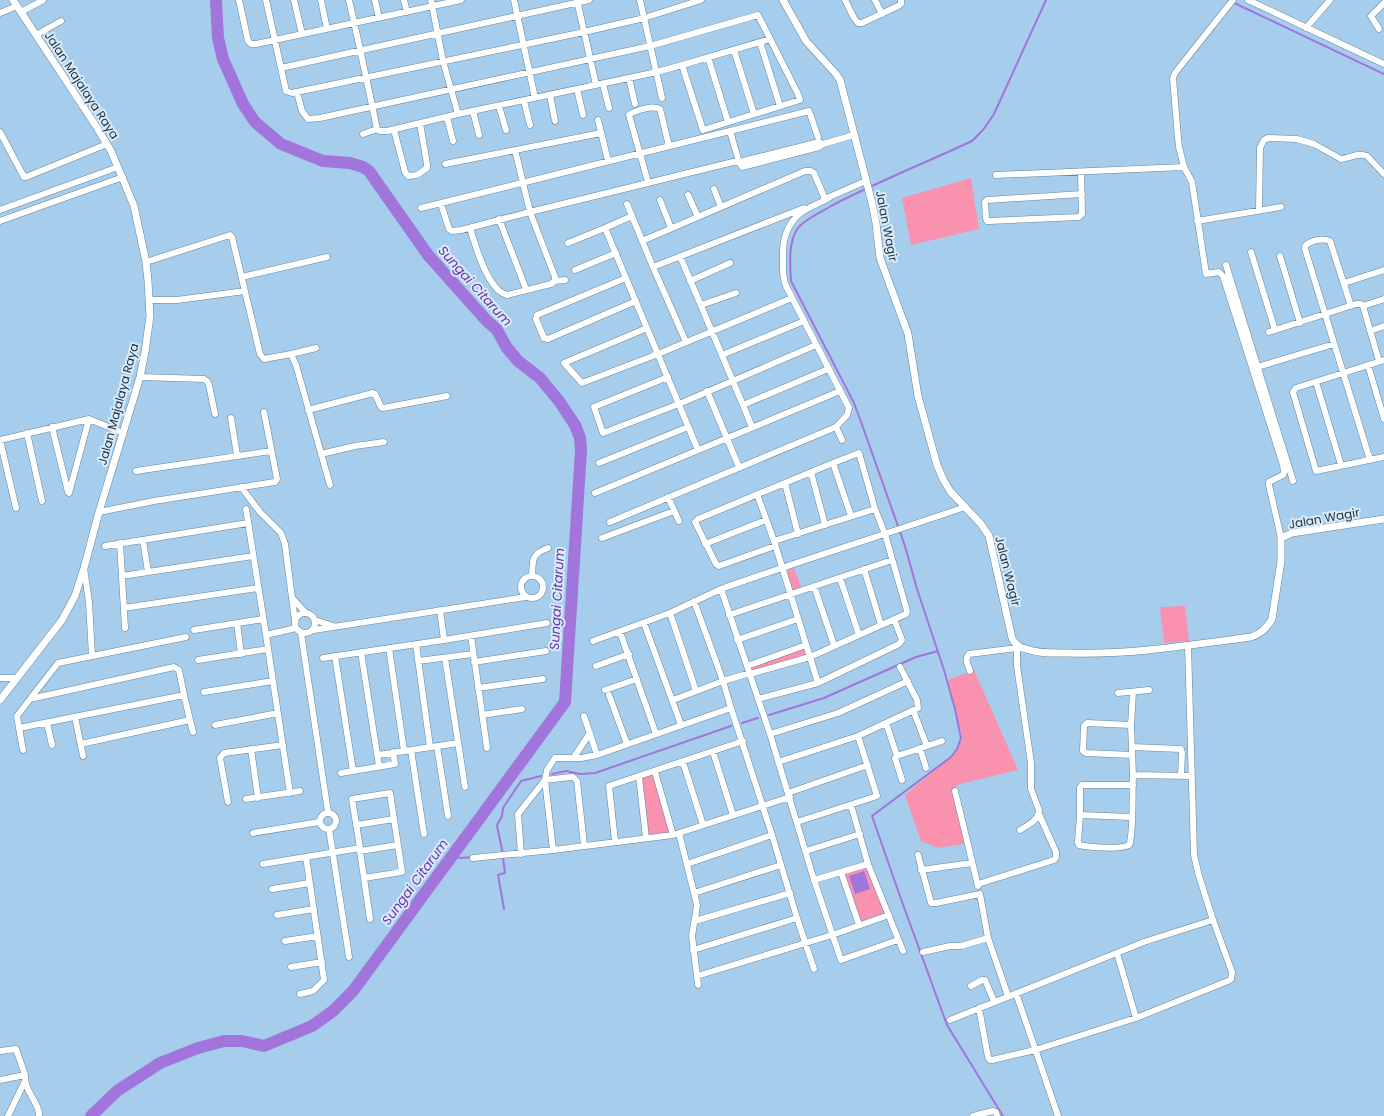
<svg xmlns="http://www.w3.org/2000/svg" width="1384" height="1116" viewBox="0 0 1384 1116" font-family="Poppins,sans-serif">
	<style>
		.green { fill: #f892af }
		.water { fill: #a175db }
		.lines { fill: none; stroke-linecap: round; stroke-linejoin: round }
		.stream { stroke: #a175db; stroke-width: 2 }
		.river { stroke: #a175db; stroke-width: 12 }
		.minor-casing { stroke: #6186a2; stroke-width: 7 }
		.tertiary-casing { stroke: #6186a2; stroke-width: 8 }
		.minor { stroke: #fff; stroke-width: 6 }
		.tertiary { stroke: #fff; stroke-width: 7 }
		.labels { text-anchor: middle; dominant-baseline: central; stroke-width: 4; stroke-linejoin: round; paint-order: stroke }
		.street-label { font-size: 12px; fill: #253440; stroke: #d7ebfb }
		.water-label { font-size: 13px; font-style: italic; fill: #6c31a9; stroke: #d7ebfb }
	</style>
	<rect width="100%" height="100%" fill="#a6cdeb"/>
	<path class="green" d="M971,178L979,229L911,245L902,198Z
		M794,568L801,587L792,591L785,572Z
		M1185,606L1189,641L1164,643L1160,607Z
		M806,645L810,657L750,674L747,666Z
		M974,670L1018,770L956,785L970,843L938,848L921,841L905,795L951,757L963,739L948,680Z
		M655,772L673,835L646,838L639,777Z
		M868,865L885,913L861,922L844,872Z"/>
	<path class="water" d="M864,871L870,889L855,894L849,876Z"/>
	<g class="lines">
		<path class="stream" d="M1228,0L1384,74
			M769,715L824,698L916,657L938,651
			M742,723L758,718
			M552,774L566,771L580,774L595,773L731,726
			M503,854L497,826L498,823L502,816L503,808L521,781L541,776
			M452,856L461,858L473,857
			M503,858L505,873L498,875L504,909
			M1003,1116L947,1025L901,899L872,816L951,757L957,749L961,738L955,709L944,670L917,589L905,546L860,419L854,403L791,281C790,265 788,241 798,228C805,219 822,212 831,206C877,182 925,163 972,141L983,130L994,114L1046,0"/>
		<path class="river" d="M91,1116L117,1091L160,1063L198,1048L224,1041H242L264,1046L312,1026L333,1011L353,991L565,702L581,450L580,438L575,425L559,401L540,378L518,361L507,348L497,330L486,320L428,255L369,171L363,167L350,163L323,161L281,144L255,122L243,104L223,59L218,38L216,0"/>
		<g class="minor-casing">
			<path id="minor" d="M239,0L248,41L251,44H256L461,0
				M266,0L286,91L292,93L584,32L644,18L701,0
				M294,0L302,34
				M321,0L327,29
				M375,0L379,18
				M404,0L407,12
				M431,0L443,61L458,114
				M514,0L535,98
				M577,0L596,85
				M640,0L662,98
				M845,0L854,18L858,23H862L898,6L901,4V0
				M875,0L882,14
				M1233,0L1175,73L1173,78L1178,138L1179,147L1184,167L1192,182L1206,274L1219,272L1223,276L1283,465L1284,472L1283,475L1269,482V485L1281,538
				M1248,0L1384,64
				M21,12L43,0
				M0,13L17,6
				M1306,28L1330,0
				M1379,29L1371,16L1384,3
				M36,35L61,21
				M760,42L780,106
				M734,50L754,114
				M708,57L728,122
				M682,65L770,39
				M281,68L589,0
				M629,78L635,104
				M603,84L609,108
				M577,89L583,115
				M297,92L302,111L308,119L320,118L650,46L758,15L798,94L800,100L703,130L682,65L657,72L458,114L387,131H380L377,129C368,86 359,43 349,0
				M550,95L555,121
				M524,101L530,125
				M499,106L506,130
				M473,111L479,135
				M447,117L453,141
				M598,120L608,161
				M394,130L405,172L408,176L417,175L427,168V164L420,123
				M0,132L24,177H26L107,144
				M363,134L377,129
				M818,137L809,111L730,131L739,162L742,167L819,147L823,144
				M515,150L530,212L555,277V281
				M445,164L601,133
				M1081,172L1082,214L1079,217L989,221H987L986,218L985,202L987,200L1082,194
				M996,175L1184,167
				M648,182L629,115C636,110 653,105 660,109L669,146
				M714,189L721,207
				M688,195L698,217
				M827,198L866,181
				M660,200L671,228
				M441,204L449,229L452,231L461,230L530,212L733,162L743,161L819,142L823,144L854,135
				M627,204L653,267L804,208
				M421,208L730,131
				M0,210L118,167
				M1259,210L1260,148L1264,140L1268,138L1297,139L1314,144L1341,159C1350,158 1358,152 1367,156L1384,174
				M632,216L605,228L698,450
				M499,219L526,289
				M0,221L123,177
				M1197,221L1281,207
				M470,228C475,245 488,291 507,295L551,284L555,281L565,280
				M642,241L805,171H811L814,173L825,199
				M568,243L605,228
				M1251,252L1275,330
				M680,256L743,405
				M1280,256L1300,323
				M146,262L230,235L232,237L260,354L264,359L291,354L296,365L330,485
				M1226,265L1293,481
				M653,267L686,342
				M575,270L616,253
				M242,277L327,257
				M626,278L537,315L536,319L544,338L548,339L636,301
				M690,281L730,263
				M1344,283L1384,270
				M150,300H177L245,291
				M701,305L736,293
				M1351,306L1330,241C1322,238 1311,240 1305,246V249L1370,460
				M1363,306L1384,299
				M647,328L564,363L582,383L658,354L792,298
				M1370,331L1384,326
				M1269,332L1356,304H1361L1363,306L1379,361
				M291,354L316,348
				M722,355L804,321
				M1384,360L1296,388L1293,392L1316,471L1384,457
				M1368,365L1384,419
				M1254,368L1334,344
				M140,377L204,379L207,381L209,385L215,414
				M668,377L594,407L603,433L679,404L816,345
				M1316,382L1341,465
				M707,391L739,467
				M308,410L373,393L375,394L381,407L383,408L447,396
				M231,418L237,455
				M52,427L68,492
				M752,427L743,405L828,369
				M836,427L842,440
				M27,433L42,501
				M0,440L89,419L123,433
				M0,440L16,508
				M321,454L355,446L384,442
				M599,463L688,427
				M833,463L851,516
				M136,471L271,451
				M811,472L825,525
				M785,483L798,534
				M241,487L260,512L281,533L285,544L295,621
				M69,493L89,419
				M595,493L840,391
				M757,494L774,541L818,683
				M668,497L679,521
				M246,509L266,635L296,628
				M99,512L154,501L275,482L277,479L264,412
				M610,522L836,427L847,415L849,408L786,286C782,277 783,268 783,259C782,240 787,223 802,212C811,206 821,203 830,197
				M602,538L674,511
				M143,540L148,572
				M774,541L875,509
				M120,543L125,628
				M705,544L766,520
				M105,546L248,523
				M84,568L89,602L92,656
				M864,569L881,625
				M521 587a11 11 0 1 1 22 0a11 11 0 1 1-22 0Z
				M122,576L253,556
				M532,576C533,560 531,554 548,548
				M840,578L859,635
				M814,586L834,645
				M721,589C802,560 884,535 965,507
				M293,599L306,613
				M124,608L258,588
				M440,610L444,640L547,623
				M295 623a10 10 0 1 1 20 0a10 10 0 1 1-20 0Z
				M670,613L696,691
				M729,615L892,560
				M315,620L333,626
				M237,623L241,654
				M644,623L681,725
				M194,630L263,619
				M314,630L526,597
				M620,632L656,734
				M301,633L328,812
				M266,635L290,793
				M471,636L487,748
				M737,640L798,619
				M593,641L670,613L721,589L770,734L814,880L868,864L903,951
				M416,644L430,747
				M1017,645V666L1031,763V789L1039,810C1039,820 1028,825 1020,830
				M389,648L404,751
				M361,652L379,766
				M335,656L353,771
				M323,658L444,640
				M445,658L465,787
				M198,660L268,649
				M418,661L473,654
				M474,662L546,651
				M596,666L629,654
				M747,666L806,645
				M174,667L179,670L184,695L19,728L17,716L30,699Z
				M970,671C968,665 964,660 969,654L1017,648
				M750,673L723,681L731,708L597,755L581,758H555L547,770L545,780L553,850L673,835L790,797
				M750,674L810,657L906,614L907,611L885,534L875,509L859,453L833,463L698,519L695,522L716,564L719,566L775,546
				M0,678H16
				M478,688L543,679
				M605,690L637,679
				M204,692L273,681
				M1118,693L1149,690
				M609,695L627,744
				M30,699L58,663L186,637
				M758,699L818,683L899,644L902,640L894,619
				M673,700L723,681L694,601
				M482,715L522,709
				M584,716L597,755
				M75,717L83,756
				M190,720L193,732
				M47,723L52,745
				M886,723L897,756
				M215,725L278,713
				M1131,725L1087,723L1084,726L1083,751L1086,753L1132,755
				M19,728L23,750
				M770,734L838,713L908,681
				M858,736L918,708L917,700L900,667
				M81,744L190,720L184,695
				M437,746L448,816
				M927,746L942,741
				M1132,747L1181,749L1182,753L1181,776
				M920,748L926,768
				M251,749L258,798
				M411,750L424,834
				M713,752L733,815
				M378,755L458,743
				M574,757L590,733
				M683,762L703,825
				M778,762L858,736L877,796L797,822
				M655,772L673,835
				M341,773L395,764L393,752
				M1133,775L1131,725L1133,692
				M639,777L646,838
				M902,780L895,758L897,756L927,746L913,710
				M1133,785H1082L1080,788V815L1078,842L1079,845C1089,847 1120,850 1129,845C1134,836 1132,789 1133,775L1191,776
				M955,791L978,886
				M788,793L868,765
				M246,799L300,791
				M228,802L220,758L224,753L283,745
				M851,805L868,864
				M320 821a8 8 0 1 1 16 0a8 8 0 1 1-16 0Z
				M1080,815L1131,817
				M356,825L394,819
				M329,829L349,957
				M253,833L319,822
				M679,833L694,893L781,865L772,835L731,708
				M615,841L609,786L743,741
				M360,851L398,845
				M806,851L860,834
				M521,854L518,814L545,780L571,777H573L577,781L584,845
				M918,855L931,903H936L980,894L988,938L1008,996
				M473,858L553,850
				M263,864L360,848
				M687,864L772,835
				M781,865L797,918
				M921,870L972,863
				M841,872L859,925
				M364,878L402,872L390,793L352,799L360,848V851L370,919
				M814,880L841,960L898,940
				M978,884L1054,860L1056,857V852L1039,814
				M272,889L310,883
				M694,893L697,905L696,912L692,936L697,976L832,935L889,915
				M277,915L314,909
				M695,921L790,893
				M285,941L318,936
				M693,950L797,918L814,969
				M923,952L950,946H961L988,938
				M1117,953L1136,1018
				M291,967L322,962
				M697,976L698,985
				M971,986L982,980H985L994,1001
				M1016,993L1058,1116
				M300,994L313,991L324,980L306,857
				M979,1008L988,1057L990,1060H992L1035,1050L1136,1018L1228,981L1231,979L1232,972L1213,920
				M950,1020L1144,942L1213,920L1199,876L1194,855L1188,645
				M0,1051L16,1049L25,1075
				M0,1080L25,1075C24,1092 40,1103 39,1116
				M8,1116L24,1083
				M973,1116L993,1111L996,1112L997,1116"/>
		</g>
		<g class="tertiary-casing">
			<path id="tertiary" d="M783,0L806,41L836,74L840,80L872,203L876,223L880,258L908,334L918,396L937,465L943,479L950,491L981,524L989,536L1012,638C1015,644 1020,648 1026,649C1040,654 1055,653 1069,653C1129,655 1191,645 1251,637C1261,634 1267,628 1272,619L1281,561V538L1292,533L1384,519
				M0,700L62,620L75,596L84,568L99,512L140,377L145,352L150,316L148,281L146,262L134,206L111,151L96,126L13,0"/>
		</g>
		<use href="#minor" class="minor"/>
		<use href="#tertiary" class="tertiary"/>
	</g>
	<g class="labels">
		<g class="street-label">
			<text transform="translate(82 85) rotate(57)">Jalan Majalaya Raya</text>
			<text transform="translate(887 226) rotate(79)">Jalan Wagir</text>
			<text transform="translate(118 404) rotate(-75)">Jalan Majalaya Raya</text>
			<text transform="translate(1324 518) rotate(-10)">Jalan Wagir</text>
			<text transform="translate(1008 571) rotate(76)">Jalan Wagir</text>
		</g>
		<g class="water-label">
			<text transform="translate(475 286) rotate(48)">Sungai Citarum</text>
			<text transform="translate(557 599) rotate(-87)">Sungai Citarum</text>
			<text transform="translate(415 882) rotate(-54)">Sungai Citarum</text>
		</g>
	</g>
</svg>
